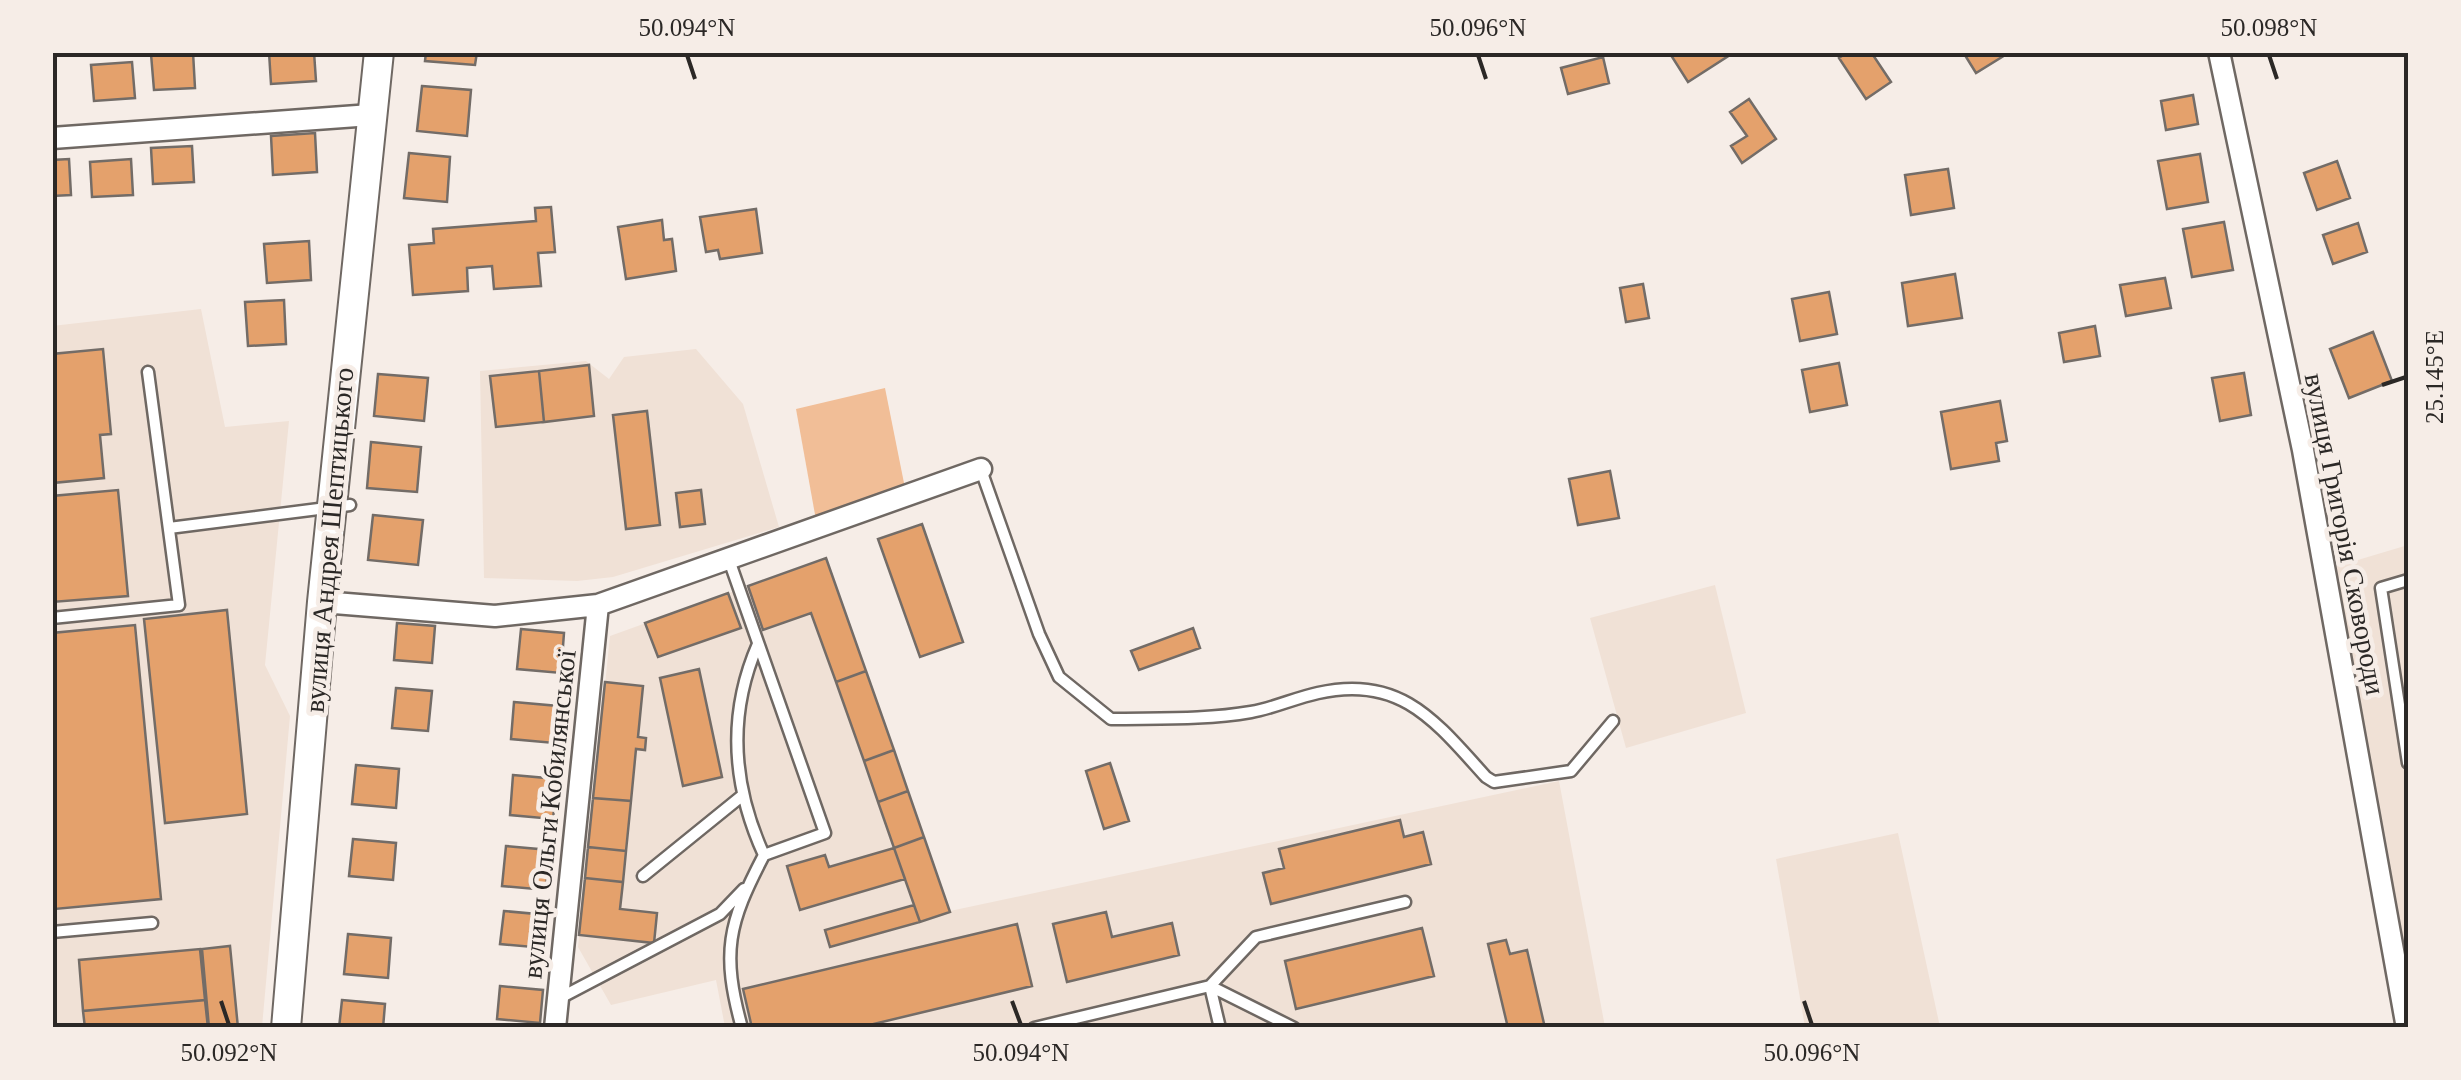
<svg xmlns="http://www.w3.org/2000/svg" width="2461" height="1080" viewBox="0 0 2461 1080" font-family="Georgia,serif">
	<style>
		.built { fill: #f0e1d6 }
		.green { fill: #f1be97 }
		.building { fill: #e4a16c; stroke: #736c67; stroke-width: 2.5 }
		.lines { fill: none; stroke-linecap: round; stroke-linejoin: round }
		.service-casing { stroke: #6f6863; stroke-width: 15 }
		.minor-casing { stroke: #6f6863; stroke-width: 25 }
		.secondary-casing { stroke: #6f6863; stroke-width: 32 }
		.service { stroke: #fff; stroke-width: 10 }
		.minor { stroke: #fff; stroke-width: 20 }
		.secondary { stroke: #fff; stroke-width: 28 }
		.ticks { fill: none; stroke: #2b2826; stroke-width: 4 }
		.labels { text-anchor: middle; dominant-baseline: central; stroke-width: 9; stroke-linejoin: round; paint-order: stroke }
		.street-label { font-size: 28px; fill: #2b2826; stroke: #f6ede7 }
		.neatline { fill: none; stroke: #2b2826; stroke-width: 4 }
		.ticks-label { font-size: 25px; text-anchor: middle; fill: #2b2826 }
	</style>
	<rect width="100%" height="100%" fill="#f6ede7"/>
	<path class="built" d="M201,309L225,427L289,421L265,665L290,716L262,1027H53L52,326Z
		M696,349L743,404L779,527L613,577L577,581L484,578L480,371L586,361L609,379L624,357Z
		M2408,545V1010L2331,568Z
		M826,558L950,911L1559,781L1605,1027H725L716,980L611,1005L578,947L610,636Z
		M1715,585L1746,713L1626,748L1590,618Z
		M1898,833L1940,1027H1805L1776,859Z"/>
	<path class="green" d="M885,388L905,488L816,520L796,409Z"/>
	<path class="building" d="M193,52L195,88L154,90L151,54Z
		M269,52H314L316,81L271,84Z
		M426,52H477L475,65L425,61Z
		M1669,52H1733V53L1688,82Z
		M1847,52H1871L1891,82L1866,99L1839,58Z
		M1963,52H2010L1976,73Z
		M1603,57L1609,83L1568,94L1561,68Z
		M132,62L135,98L94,101L91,65Z
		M422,86L471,90L467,136L417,131Z
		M2193,95L2198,124L2166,130L2161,101Z
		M1749,99L1776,139L1742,163L1731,146L1747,136L1730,112Z
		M315,133L317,172L273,175L271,136Z
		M192,146L194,182L153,184L151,148Z
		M409,153L450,157L447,202L404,198Z
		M2200,154L2208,202L2167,209L2158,161Z
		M69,159L71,195L52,196V160Z
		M131,159L133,195L92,197L90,162Z
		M2337,161L2350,198L2317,210L2304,173Z
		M1948,169L1954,208L1911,215L1905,175Z
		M551,207L555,252L538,253L541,286L494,289L492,266L467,268L468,291L413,295L409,245L434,243L433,229L536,221L535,208Z
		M756,209L762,253L720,259L718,250L706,252L700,217Z
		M662,220L664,240L672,239L676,271L626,279L618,227Z
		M2224,222L2233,270L2192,277L2183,229Z
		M2358,223L2367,252L2333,264L2323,235Z
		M309,241L311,280L267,283L264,244Z
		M1955,274L1962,318L1908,326L1902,283Z
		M2165,278L2171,308L2126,316L2120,285Z
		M1643,284L1649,318L1626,322L1620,288Z
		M1829,292L1837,334L1800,341L1792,299Z
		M284,300L286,344L248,346L245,302Z
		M2095,326L2100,356L2064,362L2059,333Z
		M2373,332L2392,381L2349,398L2330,349Z
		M103,349L111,434L100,435L104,478L52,483V354Z
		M1839,363L1847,405L1810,412L1802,370Z
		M589,365L594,416L544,422L539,371Z
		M539,371L544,422L496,427L490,376Z
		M2244,373L2251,415L2220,421L2212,378Z
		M378,374L428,378L424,421L374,416Z
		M2000,401L2007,441L1996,443L1999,461L1951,469L1941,412Z
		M647,411L660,525L626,529L613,415Z
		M371,442L421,447L417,492L367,488Z
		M1610,471L1619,518L1578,525L1569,479Z
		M118,490L128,596L52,602V496Z
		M701,490L705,524L680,527L676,493Z
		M373,515L423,520L418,565L368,560Z
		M922,524L963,642L920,657L878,539Z
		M826,558L866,671L836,682L811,613L763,630L748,586Z
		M728,593L741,628L658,657L645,623Z
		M227,610L247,814L165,823L144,619Z
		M397,623L435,626L432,663L394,660Z
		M135,625L161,899L55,909L52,633Z
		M1193,628L1200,648L1139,670L1131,651Z
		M521,629L564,633L561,673L517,669Z
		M699,669L722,777L683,786L660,678Z
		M866,671L894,750L864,761L836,682Z
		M605,682L643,686L638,737L646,738L645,750L636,749L631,801L593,798Z
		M396,688L432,691L428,731L392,728Z
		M514,702L558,706L554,743L511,739Z
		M894,750L908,791L878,802L864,761Z
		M1110,763L1129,821L1104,829L1086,771Z
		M356,765L399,769L396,808L352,804Z
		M513,775L557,779L553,819L510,815Z
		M908,791L924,837L894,848L878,802Z
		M593,798L631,801L626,851L588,847Z
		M1400,820L1404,837L1423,832L1431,864L1271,904L1263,873L1284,868L1279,849Z
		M924,837L950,912L920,922L894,848Z
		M353,839L396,843L393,880L349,876Z
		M506,846L549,850L546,890L502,886Z
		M588,847L626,851L623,882L585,878Z
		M894,848L905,879L800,910L787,866L825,855L829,867Z
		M585,878L623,882L620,909L657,913L654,943L579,935Z
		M914,905L920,922L830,947L825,930Z
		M504,911L547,915L544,948L500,944Z
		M1106,912L1112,937L1172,923L1179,955L1067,982L1053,924Z
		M1017,924L1032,986L857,1028H752L743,989Z
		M1422,928L1434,976L1296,1009L1285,961Z
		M348,934L391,938L388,978L344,974Z
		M1506,940L1510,954L1527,950L1545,1028H1508L1488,944Z
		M230,946L238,1028H209L202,949Z
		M200,949L205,1000L83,1011L79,960Z
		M500,986L543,990L540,1023L497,1019Z
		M205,1000L208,1028H85L83,1011Z
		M342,1000L385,1004L383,1028H339Z"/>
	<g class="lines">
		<g class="service-casing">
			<path id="service" d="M981,470L1039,634L1059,677L1111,719C1158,718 1205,720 1251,712C1274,708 1295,698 1318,693C1401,674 1436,722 1486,777L1494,782L1571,771L1613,721
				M169,528L350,505
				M729,560L825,833L764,855C728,924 721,952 742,1028
				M2408,580L2381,588L2408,763
				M52,618L179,605L148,372
				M758,644C727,715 732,785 764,855
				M643,876L743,795
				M52,932L152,923
				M558,999L720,914L744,889
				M1034,1028L1210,986L1220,1028
				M1294,1028L1210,986L1256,937L1405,902"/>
		</g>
		<g class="minor-casing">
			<path id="minor" d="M2219,52L2303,450L2407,1028
				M52,138L371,115
				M322,602L495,616L598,605L981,469
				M555,1028L598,605"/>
		</g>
		<g class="secondary-casing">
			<path id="secondary" d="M286,1028L322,602L379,52"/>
		</g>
		<use href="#service" class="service"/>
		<use href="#minor" class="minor"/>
		<use href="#secondary" class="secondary"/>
	</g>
	<path class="ticks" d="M687,55L695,79M1478,55L1486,79M2269,55L2277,79M2382,385L2406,377M221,1001L229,1025M1012,1001L1021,1025M1804,1001L1812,1025"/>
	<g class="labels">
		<g class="street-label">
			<text transform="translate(2345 534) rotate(79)">вулиця Григорія Сковороди</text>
			<text transform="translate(329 540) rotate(-85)">вулиця Андрея Шептицького</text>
			<text transform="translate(549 814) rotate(-84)">вулиця Ольги Кобилянської</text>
		</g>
	</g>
	<rect width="2461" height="1080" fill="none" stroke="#f6ede7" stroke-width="110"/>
	<rect x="55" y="55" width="2351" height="970" class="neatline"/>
	<g class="ticks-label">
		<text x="687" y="36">50.094°N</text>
		<text x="1478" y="36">50.096°N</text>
		<text x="2269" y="36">50.098°N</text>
		<text transform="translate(2434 377) rotate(-90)" y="9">25.145°E</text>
		<text x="229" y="1061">50.092°N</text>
		<text x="1021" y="1061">50.094°N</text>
		<text x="1812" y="1061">50.096°N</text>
	</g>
</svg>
